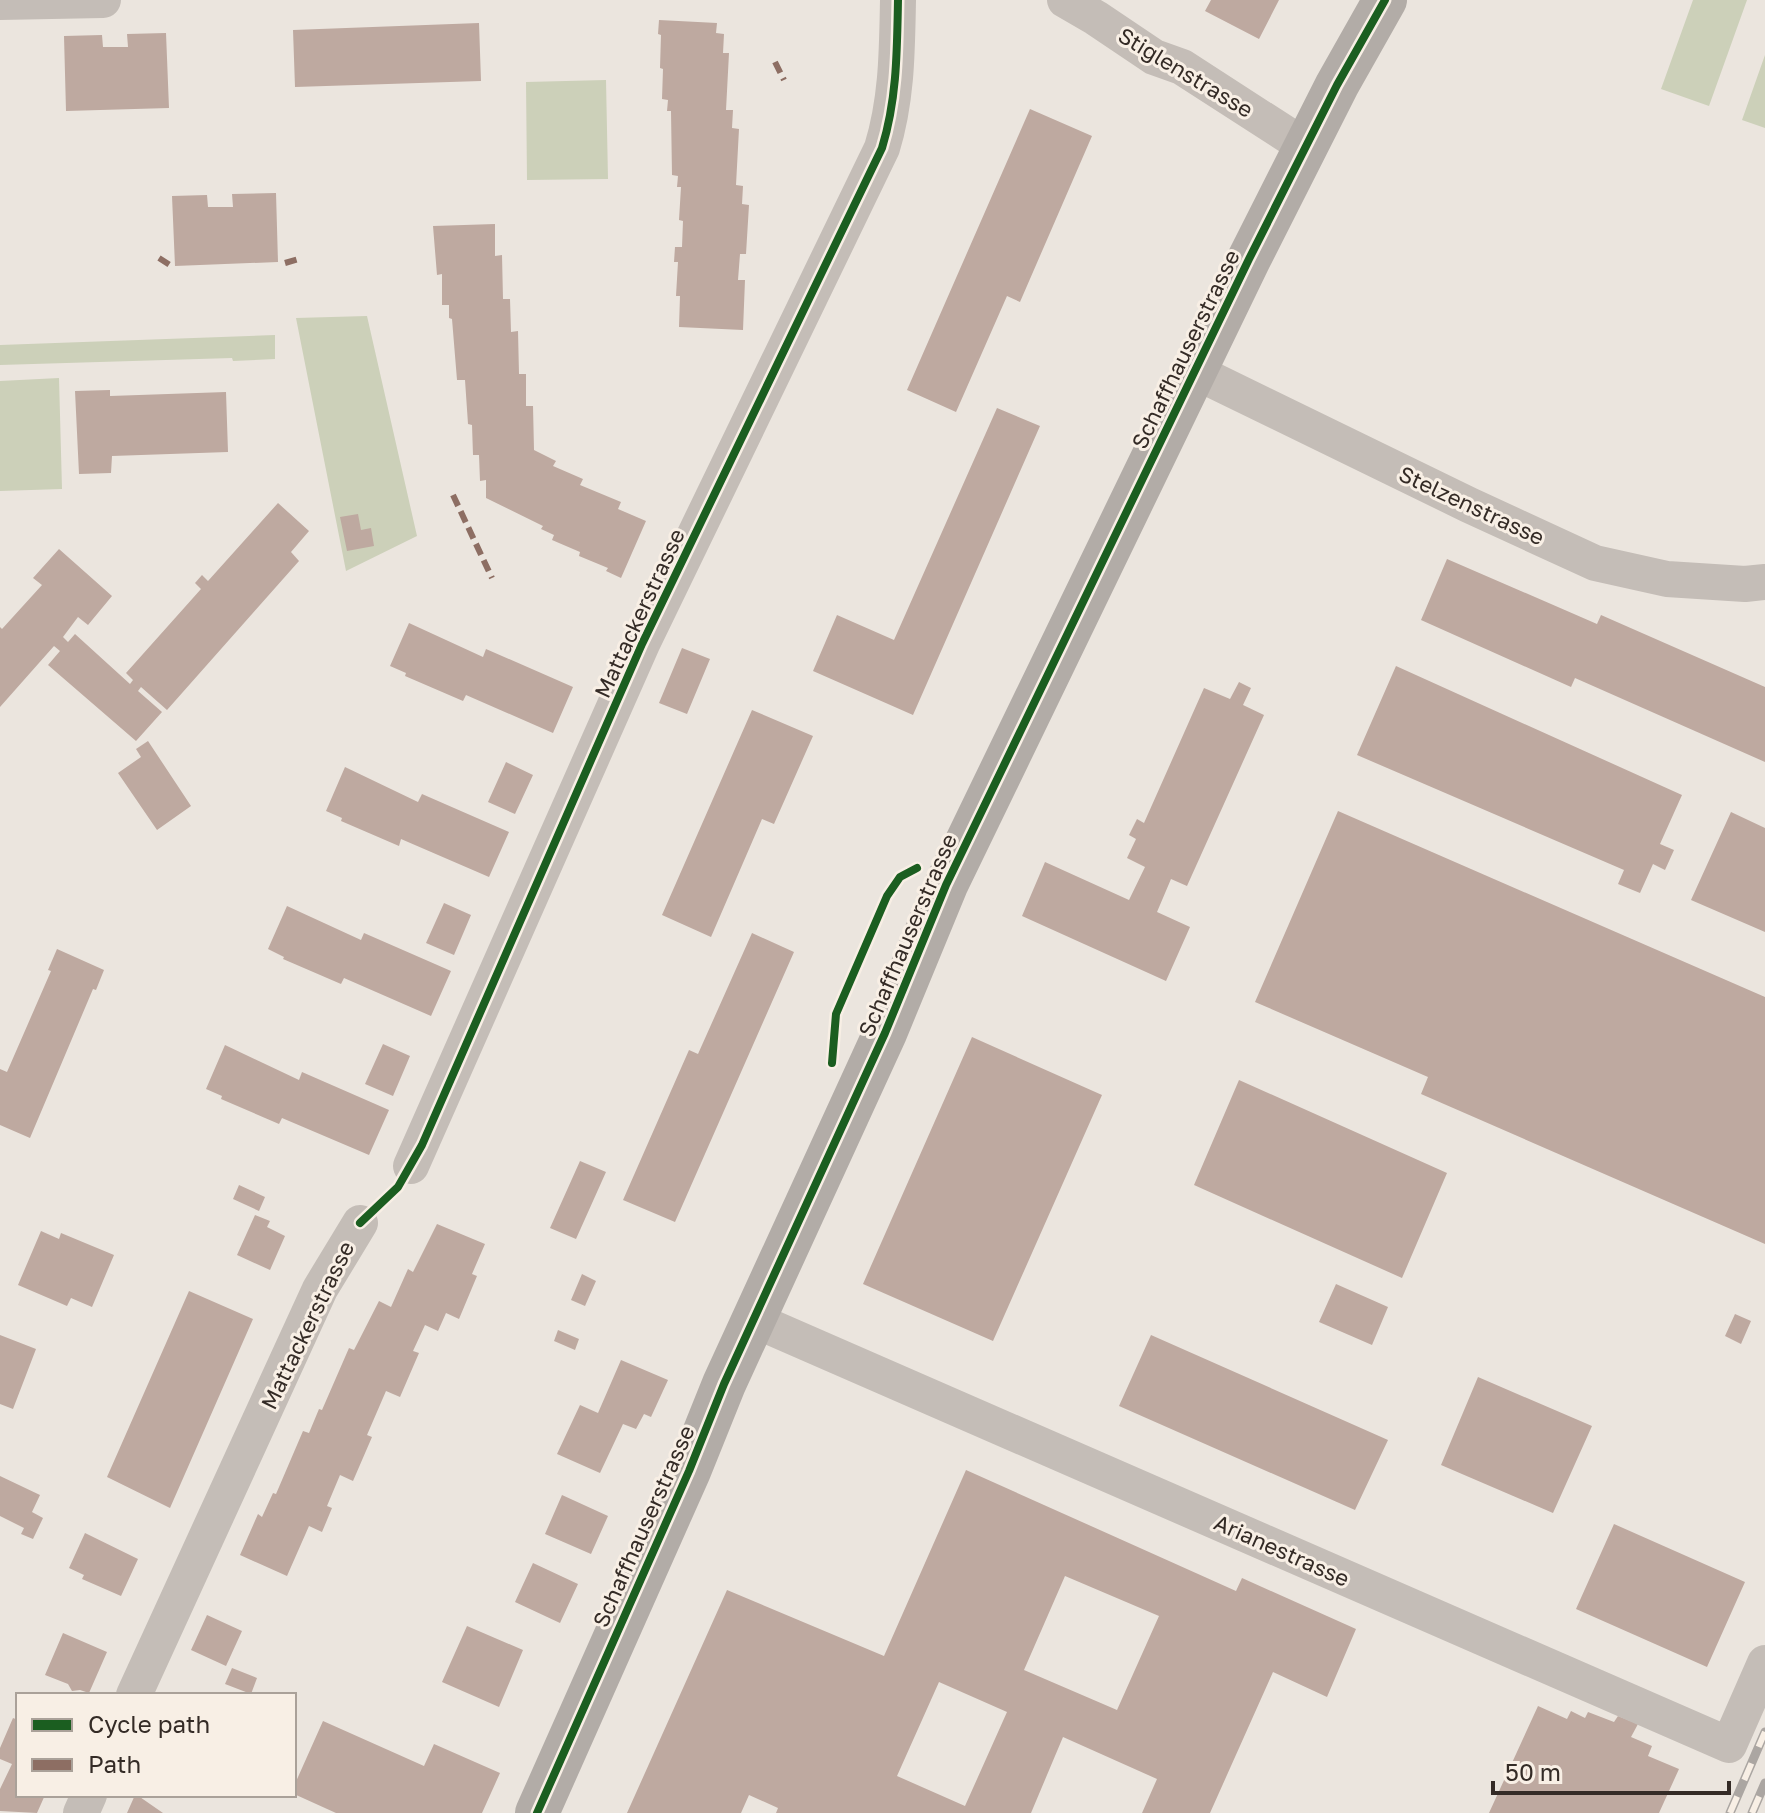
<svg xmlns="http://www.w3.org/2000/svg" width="1765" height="1813" viewBox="0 0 1765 1813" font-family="'Golos Text',sans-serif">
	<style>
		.green { fill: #ccd0b9 }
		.building { fill: #bea9a0; fill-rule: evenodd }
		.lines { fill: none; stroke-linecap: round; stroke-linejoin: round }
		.minor { stroke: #c4bdb7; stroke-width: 36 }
		.primary { stroke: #b2aca7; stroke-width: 44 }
		.rail-casing { stroke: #aba6a2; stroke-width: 9 }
		.rail { stroke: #f8efe5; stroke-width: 6; stroke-dasharray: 18; stroke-linecap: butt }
		.quiet { stroke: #8d6e63; stroke-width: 6; stroke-dasharray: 12 6; stroke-linecap: butt }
		.cycleway-casing { stroke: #f8efe5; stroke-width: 13 }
		.cycleway { stroke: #1b5e20; stroke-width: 8 }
		.labels { text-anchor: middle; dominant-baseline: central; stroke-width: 6; stroke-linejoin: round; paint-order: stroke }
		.street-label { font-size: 22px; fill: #342b26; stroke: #f8efe5 }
	</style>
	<rect width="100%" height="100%" fill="#ebe5de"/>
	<path class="green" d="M1693,0H1747L1709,106L1661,89Z
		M1765,55V128L1742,120Z
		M606,80L608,179L527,180L526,82Z
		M367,316L417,536L346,571L296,318Z
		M275,335V359L233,361L232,358L0,365V345Z
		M59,378L62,489L0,491V381Z"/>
	<path class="building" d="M1211,0H1279L1259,39L1205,11Z
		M659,20L717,23L716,33L724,34L723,53H729L726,110H733L732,128L739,129L736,185L743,186L742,204L749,205L746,254H740L738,280H745L743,330L679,327L680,296H676L678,262H674L675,247H682L683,221L679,220L681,187H677L678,176L672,175L671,111H667L668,100L662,99L663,69L660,68L661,35L658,34Z
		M479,23L481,81L295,87L293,30Z
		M166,33L169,108L66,111L64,36L102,35L103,47H128L127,34Z
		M1030,109L1092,136L1020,302L1007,296L956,412L907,390Z
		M276,193L278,262L175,266L172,196L207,195L208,207H233L232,194Z
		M495,224V256L502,255L503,299H510L511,332L518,331L519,374H526V406H533L534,450L556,461L553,466L583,479L580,485L621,502L618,509L646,521L621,578L606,571L608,568L579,556L580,552L552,540L554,535L541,529L543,526L486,498V480L480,481L479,455H473L472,425L468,424L465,380H457L452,319L449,318V305H442V274L437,275L433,226Z
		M110,390V396L226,392L228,452L112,456L111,473L79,474L75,391Z
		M997,408L1040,426L913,715L813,671L837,615L894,640Z
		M278,503L309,531L291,552L299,561L167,710L141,687L138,691L162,712L136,741L48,665L60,651L54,646L0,707V627L2,629L42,585L33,578L59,549L112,596L88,625L78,617L63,637L68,642L75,634L130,684L133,680L126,673L201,589L195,583L202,575L208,581Z
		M358,514L361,530L371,528L374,546L347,551L340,517Z
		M1447,559L1597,624L1601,615L1765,687V762L1575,678L1571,687L1421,620Z
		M409,623L483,657L486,649L573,687L553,733L466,695L463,701L405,676L406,673L390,666Z
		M682,648L710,659L687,714L659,703Z
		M1396,666L1682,795L1660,844L1674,850L1665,870L1653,864L1640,893L1618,884L1624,870L1357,755Z
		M1239,682L1251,688L1243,705L1264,715L1187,886L1171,879L1157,912L1190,927L1166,981L1022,916L1045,862L1129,900L1145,867L1127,858L1136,839L1129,835L1137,819L1144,823L1204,688L1230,699Z
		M752,710L813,736L774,824L762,819L711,937L662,915Z
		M148,741L191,806L157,830L118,773L141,757L136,749Z
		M506,762L533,775L515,814L488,802Z
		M345,767L418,802L422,794L509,832L489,877L401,839L399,846L341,821L342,818L326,811Z
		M1338,811L1765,997V1244L1421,1094L1428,1077L1255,1002Z
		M1731,812L1765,828V932L1691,900Z
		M444,903L471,915L454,955L426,943Z
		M287,906L361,940L364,933L451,971L431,1016L344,978L341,984L283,959L284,957L268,949Z
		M752,933L794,952L675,1222L623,1200L689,1050L698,1054Z
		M57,949L104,970L96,990L93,989L30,1138L0,1125V1069L7,1072L51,971L48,970Z
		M972,1037L1102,1095L993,1341L863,1284Z
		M383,1044L410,1056L393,1096L365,1084Z
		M225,1045L299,1080L302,1072L389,1110L369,1155L282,1118L279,1124L221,1099L222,1096L206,1089Z
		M1239,1080L1447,1173L1402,1278L1194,1185Z
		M580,1161L606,1172L576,1239L550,1228Z
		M239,1185L265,1197L259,1211L233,1199Z
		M255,1215L270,1221L267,1227L285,1236L270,1270L237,1255Z
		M437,1224L485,1244L472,1274L477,1276L459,1319L446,1313L438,1331L425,1325L413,1351L419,1353L400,1397L386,1391L367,1435L372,1437L353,1481L340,1475L327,1506L332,1508L322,1532L309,1526L287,1576L240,1555L258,1514L262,1517L273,1493L276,1494L303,1431L309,1433L319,1409L322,1410L349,1348L354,1350L379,1301L391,1307L408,1269L413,1272Z
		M41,1231L59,1239L61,1233L114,1255L92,1307L71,1298L67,1306L18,1285Z
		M582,1274L596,1281L585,1306L571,1300Z
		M1336,1284L1388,1307L1372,1345L1319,1322Z
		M189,1291L253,1319L170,1508L107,1477Z
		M1735,1314L1751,1321L1741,1344L1725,1336Z
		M558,1330L579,1339L575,1350L554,1341Z
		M0,1335L36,1349L13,1409L0,1404Z
		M1151,1335L1388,1440L1355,1510L1119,1406Z
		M621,1360L668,1380L651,1417L644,1414L636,1429L623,1424L600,1473L557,1454L580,1405L598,1413Z
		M1478,1377L1592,1426L1553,1513L1441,1465Z
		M966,1470L1236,1591L1242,1578L1356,1629L1327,1697L1273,1672L1210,1813H1142L1157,1779L1063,1737L1031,1813H776L778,1808L749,1795L741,1813H627L727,1590L884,1656ZM1065,1576L1159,1616L1117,1710L1024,1670ZM939,1682L1007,1712L965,1806L897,1776Z
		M0,1476L40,1495L32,1512L43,1518L33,1539L21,1534L24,1528L0,1516Z
		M562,1495L608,1516L591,1554L545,1534Z
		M1614,1524L1745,1582L1707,1667L1576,1609Z
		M85,1533L138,1559L121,1596L82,1579L84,1575L69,1568Z
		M533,1563L578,1584L560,1623L515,1602Z
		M207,1615L242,1631L226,1666L191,1650Z
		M467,1626L523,1650L499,1707L442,1682Z
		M63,1633L107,1652L89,1693L80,1690L72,1691L68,1684L45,1675Z
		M232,1668L257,1678L251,1694L225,1684Z
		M1538,1706L1567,1719L1571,1711L1585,1718L1588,1712L1614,1722L1618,1716L1638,1724L1631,1737L1652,1746L1648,1756L1679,1769L1659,1813H1489Z
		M13,1718L18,1720V1795H45L37,1813L0,1811V1789L12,1764L0,1759V1748Z
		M323,1721L424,1766L434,1744L500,1773L482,1813H336L294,1794V1786Z
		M135,1795H137L163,1813H127Z"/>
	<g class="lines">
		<path class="minor" d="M1065,0L1096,18L1154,57L1182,67L1306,147
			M0,2L103,0
			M1194,371L1469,505L1595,563L1667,579L1745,584L1765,582
			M411,1166L642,644L882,148C897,99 897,51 898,0
			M754,1320L1729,1745L1765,1663
			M134,1695L320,1289L360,1223
			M81,1813L89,1795"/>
		<path class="primary" d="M537,1813L689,1471L724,1384L885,1033L946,885L1249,259L1337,85L1385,0"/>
		<g class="rail-casing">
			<path id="rail" d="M1730,1813L1765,1732
				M1752,1813L1765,1783"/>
		</g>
		<use href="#rail" class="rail"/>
		<path class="quiet" d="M775,62L784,80
			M159,258L173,267
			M285,263L302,258
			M453,495L492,578"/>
		<g class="cycleway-casing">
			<path id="cycleway" d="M832,1063L836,1014L887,896L900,877L917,868
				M360,1223L398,1187L422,1145L642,644L882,148C897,99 897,51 898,0
				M537,1813L689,1471L724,1384L885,1033L946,885L1249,259L1337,85L1385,0"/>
		</g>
		<use href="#cycleway" class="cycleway"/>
	</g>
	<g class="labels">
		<g class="street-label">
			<text transform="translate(1186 72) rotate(31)">Stiglenstrasse</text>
			<text transform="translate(1185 349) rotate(-64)">Schaffhauserstrasse</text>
			<text transform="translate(1472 505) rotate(25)">Stelzenstrasse</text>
			<text transform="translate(639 613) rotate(-65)">Mattackerstrasse</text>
			<text transform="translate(907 935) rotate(-67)">Schaffhauserstrasse</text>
			<text transform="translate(307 1325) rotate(-64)">Mattackerstrasse</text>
			<text transform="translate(643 1526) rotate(-66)">Schaffhauserstrasse</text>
			<text transform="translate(1282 1550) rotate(24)">Arianestrasse</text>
		</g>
	</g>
	<rect x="16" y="1693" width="280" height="104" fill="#f8efe5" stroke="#aaa199" stroke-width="2"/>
	<rect x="32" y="1719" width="40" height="12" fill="#1b5e20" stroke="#aaa199" stroke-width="2"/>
	<text x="88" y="1733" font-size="24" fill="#342b26">Cycle path</text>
	<rect x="32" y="1759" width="40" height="12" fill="#8d6e63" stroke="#aaa199" stroke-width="2"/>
	<text x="88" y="1773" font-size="24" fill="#342b26">Path</text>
	<path d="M1493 1781v12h236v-12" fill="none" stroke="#342b26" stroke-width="4"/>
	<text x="1505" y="1781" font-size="24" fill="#342b26" stroke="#f8efe5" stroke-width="6" paint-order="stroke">50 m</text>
</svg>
